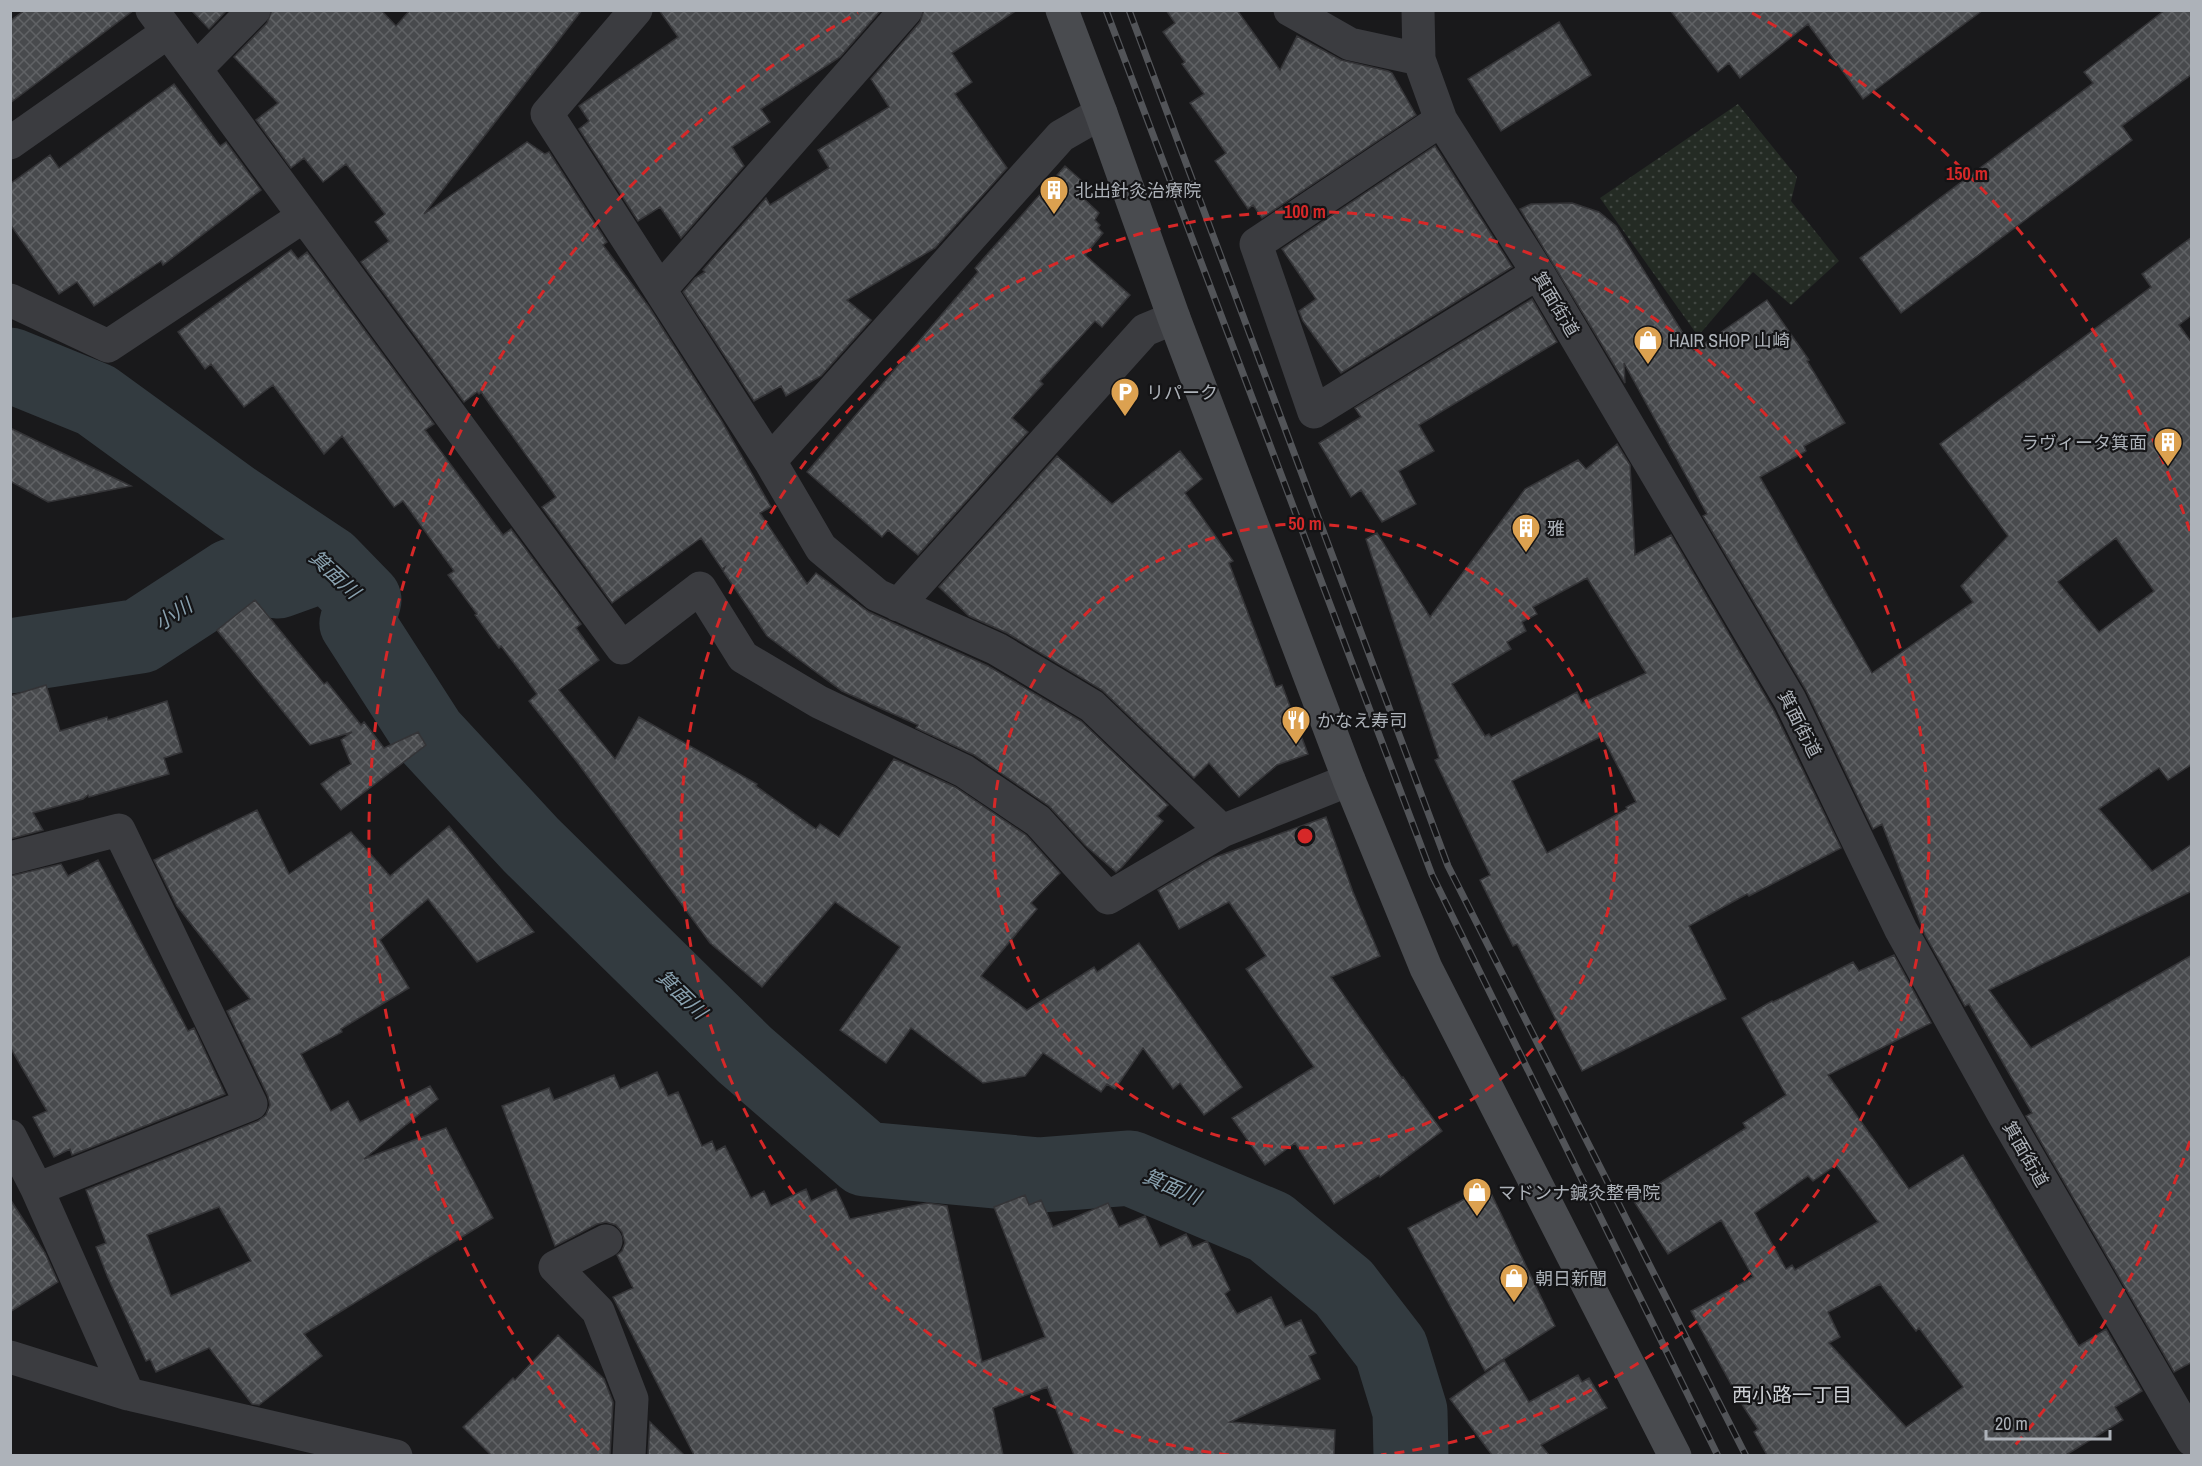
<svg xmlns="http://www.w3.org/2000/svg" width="2202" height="1466" viewBox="0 0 2202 1466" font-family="'Archivo Narrow','Noto Sans JP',sans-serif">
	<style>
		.grass { fill: url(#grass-dots) }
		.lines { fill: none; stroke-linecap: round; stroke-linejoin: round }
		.river { stroke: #333b40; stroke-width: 75 }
		.building { fill: url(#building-cross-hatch); stroke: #343437; stroke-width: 1.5; fill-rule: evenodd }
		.street { stroke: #3b3c40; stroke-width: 33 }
		.secondary { stroke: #494b4f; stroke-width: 33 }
		.rail-casing { stroke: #525458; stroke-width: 7 }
		.rail { stroke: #141416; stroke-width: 4.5; stroke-dasharray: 14; stroke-linecap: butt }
		.ring { fill: none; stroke: #d62828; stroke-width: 3; stroke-dasharray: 10 8 }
		.labels { text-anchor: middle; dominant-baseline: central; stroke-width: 4.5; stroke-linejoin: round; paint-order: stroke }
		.poi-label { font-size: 18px; fill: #adb2b9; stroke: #141416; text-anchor: start }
		.street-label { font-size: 18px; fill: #adb2b9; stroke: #141416 }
		.water-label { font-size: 20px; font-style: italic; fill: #89a1af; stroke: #141416 }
		.neighbourhood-label { font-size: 20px; fill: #ced1d6; stroke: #141416 }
		.centre { fill: #d62828; stroke: #141416; stroke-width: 3 }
		.ring-label { font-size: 18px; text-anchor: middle; font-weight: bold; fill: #d62828; stroke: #141416; stroke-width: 4.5; stroke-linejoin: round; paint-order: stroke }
	</style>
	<defs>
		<pattern id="grass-dots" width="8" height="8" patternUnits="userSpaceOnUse" patternTransform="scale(1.5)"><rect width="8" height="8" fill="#242b24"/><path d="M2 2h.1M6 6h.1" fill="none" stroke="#414742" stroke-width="1.8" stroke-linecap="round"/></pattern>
		<pattern id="building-cross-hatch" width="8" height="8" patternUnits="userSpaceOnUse" patternTransform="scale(1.5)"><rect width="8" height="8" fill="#484a4d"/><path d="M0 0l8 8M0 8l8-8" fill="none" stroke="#606265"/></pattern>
	</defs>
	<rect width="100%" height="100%" fill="#19191b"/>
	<path class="grass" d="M1738,104L1797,177L1791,201L1839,261L1791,305L1753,272L1698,336L1600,198Z"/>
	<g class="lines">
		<path class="river" d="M10,365L96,400L235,501L328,563L364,600L357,623L429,735L531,845L745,1055L865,1159L1040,1175L1130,1168L1270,1227L1344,1288L1391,1349L1410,1411L1411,1456
			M10,656L140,636L232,576L278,581L328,563"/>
	</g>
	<path class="building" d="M25,10H134L10,103V21Z
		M191,10H227L209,29Z
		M272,10H381L396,26L410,10H582L424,214L527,142L545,154L549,152L607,242L603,245L649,307L721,420L771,507L760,513L807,584L816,573L869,612L988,666L1081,721L1168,805L1157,816L1163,821L1121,868L1116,872L1086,846L1049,806L974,755L916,728L918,725L842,691L767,636L723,571L725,567L722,569L701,538L612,603L542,507L556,497L481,392L479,394L477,392L464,402L361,262L389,241L375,222L385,214L346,164L323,182L304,158L291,168L256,120L278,103L234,57L267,23Z
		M659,10H881L840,57L761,109L770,122L732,147L744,166L681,238L660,207L638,221L579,129L589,121L579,106L678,37Z
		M924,10H1017L952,53L972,82L955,94L1007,168L935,248L847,300L871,320L821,376L786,396L781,386L754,401L683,292L695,278L705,272L703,270L766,198L770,205L829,168L818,150L889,107L871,79L920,22Z
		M1166,10H1237L1280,70L1297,36L1341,60L1388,71L1392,73L1416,115L1262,218L1253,205L1248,209L1215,161L1226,153L1190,103L1204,94L1182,64L1185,62L1163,32L1175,23Z
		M1670,10H1983L1863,99L1808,24L1740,78L1729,63L1718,72Z
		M2165,10H2192V74L2122,126L2132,140L1901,313L1860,258L2093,83L2084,72Z
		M1559,22L1591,75L1501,131L1468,79Z
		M174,84L220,146L226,142L261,190L163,265L161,261L94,306L77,282L59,294L10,224V184L50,155L59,168Z
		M1435,146L1512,267L1341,373L1303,321L1299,311L1316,299L1282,249Z
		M1065,166L1090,188L1082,197L1099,213L1095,220L1100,225L1098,228L1103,233L1085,255L1130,295L1102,327L1095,321L1040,381L1043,384L1012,418L1028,432L918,555L888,530L882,537L807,472L978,272L975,268Z
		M1572,203L1599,212L1616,226L1694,351L1767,300L1809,360L1807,361L1845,423L1804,446L1806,451L1760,477L1872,673L1973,602L1961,586L2008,536L1940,444L2151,287L2142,274L2192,237V315L2179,325L2192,343V764L2168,780L2159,768L2099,809L2152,871L2192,844V891L1989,990L2031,1048L2192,955V1362L2174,1372L2026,1116L2032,1113L1969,1004L1965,1006L1925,935L1882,824L1873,829L1806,690L1703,516L1707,514L1624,363L1625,383L1520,209L1531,204ZM2116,538L2154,591L2099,632L2058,582Z
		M291,250L298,259L307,252L434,424L425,430L503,535L511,529L581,624L576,628L599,660L559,690L615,759L639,717L757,784L756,786L816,829L820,824L839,837L894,759L955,787L1026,835L1060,873L1031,903L1037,909L981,976L1027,1010L1094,967L1097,972L1139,943L1242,1087L1204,1115L1180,1083L1173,1089L1143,1048L1115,1089L1107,1084L1101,1092L1043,1053L1025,1076L983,1083L911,1028L886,1063L840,1030L900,947L835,902L762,987L710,943L577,762L529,701L537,694L501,646L499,648L475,615L477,614L448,575L454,571L403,501L394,507L342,436L324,454L273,385L244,407L211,364L205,369L178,332Z
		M1532,299L1557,342L1419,425L1434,451L1399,471L1416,504L1382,522L1361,490L1351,497L1319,443L1361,417L1355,408Z
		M10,428L131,486L48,502L10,481Z
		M1617,444L1630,465L1635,555L1671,535L1773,709L1841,848L1749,896L1747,894L1689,926L1726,999L1582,1071L1517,944L1513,946L1480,880L1490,875L1435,760L1439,758L1366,539L1377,533L1430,617L1525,489L1578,460L1586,469ZM1587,578L1646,673L1582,703L1577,692L1491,737L1489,734L1485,736L1452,684L1511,649L1507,642L1526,631L1522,622L1537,614L1533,607ZM1602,736L1636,802L1626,807L1627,809L1547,853L1512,781Z
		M1180,451L1202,479L1185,493L1233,561L1229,563L1276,687L1282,685L1308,754L1277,765L1239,797L1209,763L1194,778L1102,690L1007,633L969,616L939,587L1057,456L1112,504Z
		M255,600L324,684L327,682L361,725L364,722L384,748L418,732L426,745L341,810L321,784L340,770L351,764L341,740L352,732L310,745L217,630Z
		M46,685L60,731L107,717L108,720L167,701L182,752L164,758L169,774L89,797L88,795L83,799L33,813L43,830L10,839V696Z
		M257,810L289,874L351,832L390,876L449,826L534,932L477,962L428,899L380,940L409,988L341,1029L342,1032L301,1054L331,1111L348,1101L360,1122L430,1086L438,1099L364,1159L446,1128L493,1218L304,1334L322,1356L259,1405L252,1404L209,1348L156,1372L150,1359L146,1361L108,1278L96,1247L106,1243L86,1190L258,1121L266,1115L270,1105L268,1096L227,1011L250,999L177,906L154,860ZM219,1207L251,1261L171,1296L147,1235Z
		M1326,817L1353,892L1380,956L1331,977L1402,1078L1403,1077L1442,1131L1380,1177L1379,1175L1334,1204L1295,1143L1265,1165L1232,1118L1314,1067L1246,969L1266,956L1229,902L1179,929L1158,890L1213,858Z
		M98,860L188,1031L194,1028L225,1094L72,1155L70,1149L54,1157L33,1117L47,1111L10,1047V876L61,864L68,876Z
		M1894,955L1931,1023L1828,1075L1909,1189L1963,1155L2079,1346L2106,1329L2142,1391L2115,1407L2123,1420L2066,1455H1767L1754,1432L1758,1429L1743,1406L1691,1311L1753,1277L1721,1220L1668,1254L1633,1200L1746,1128L1743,1123L1786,1095L1742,1018L1772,1001L1773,1002L1853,962L1859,971ZM1836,1165L1878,1222L1795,1270L1792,1265L1786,1269L1755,1213L1808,1176L1813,1181ZM1880,1284L1916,1331L1919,1328L1963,1387L1906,1427L1829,1343L1840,1337L1828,1312Z
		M657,1072L668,1096L678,1092L702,1146L712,1141L716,1151L725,1146L751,1198L764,1191L771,1206L806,1189L811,1201L836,1189L850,1219L927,1203L947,1206L982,1362L1045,1337L994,1207L1025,1195L1029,1205L1041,1200L1053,1227L1108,1203L1119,1227L1145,1216L1160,1247L1186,1234L1193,1247L1207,1241L1230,1290L1225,1294L1237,1314L1271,1297L1285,1327L1301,1320L1316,1353L1309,1356L1320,1379L1230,1422L1335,1430L1334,1455H1074L1047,1387L993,1408L1003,1455H694L613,1297L633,1288L617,1255L622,1251L625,1243L622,1232L616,1225L606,1222L597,1224L555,1246L502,1106L549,1088L554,1100L614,1075L620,1089Z
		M1488,1187L1555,1326L1485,1371L1408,1228Z
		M10,1199L45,1253L58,1282L10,1312Z
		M558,1335L604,1379L613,1402L610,1455H491L463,1427L513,1378L515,1380Z
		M1504,1360L1529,1402L1578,1375L1582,1382L1589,1378L1607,1408L1541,1445L1549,1455H1492L1450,1399Z
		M650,1422L684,1455H648Z"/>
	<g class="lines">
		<path class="street" d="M152,10L622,648L700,588L743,657L819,702L964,771L1038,821L1108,898L1222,831
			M636,10L547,114L770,461L821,548L877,595L997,649L1092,706L1222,831L1349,780
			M1290,10L1350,44L1419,59
			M1418,10L1419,59L1441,120L1538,273L1790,700L1901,930L2004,1115L2192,1440
			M196,69L254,10
			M1441,120L1256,244L1314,412L1538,273
			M10,143L168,32
			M660,290L906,10
			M10,300L108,346L304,216
			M770,461L1061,136L1101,113
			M898,605L1145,330L1174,318
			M10,858L119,830L251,1104L37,1189
			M10,1136L37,1189L128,1394
			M606,1241L555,1267L598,1311L632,1399L629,1456
			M10,1357L128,1394L396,1456"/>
		<path class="secondary" d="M1062,10L1101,113L1174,318L1349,780L1426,968L1675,1456"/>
		<g class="rail-casing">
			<path id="rail" d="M1106,10L1432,875L1718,1456
				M1129,10L1448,866L1746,1456"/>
		</g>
		<use href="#rail" class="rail"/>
	</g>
	<g class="ring">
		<circle cx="1305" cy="836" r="312"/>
		<path d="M1229 1455A624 624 0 1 1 1381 1455"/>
		<path d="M2190 1141A936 936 0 0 1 2011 1450M599 1450A936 936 0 0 1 858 13M1752 13A936 936 0 0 1 2190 531"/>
	</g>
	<defs>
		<g id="building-pin" transform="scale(1.5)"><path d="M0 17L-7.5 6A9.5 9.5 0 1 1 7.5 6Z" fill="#dca150" stroke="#141416"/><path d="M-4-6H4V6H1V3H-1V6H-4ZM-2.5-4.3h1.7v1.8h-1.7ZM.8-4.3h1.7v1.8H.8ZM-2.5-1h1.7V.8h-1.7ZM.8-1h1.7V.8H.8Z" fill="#fff"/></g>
		<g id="shop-pin" transform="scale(1.5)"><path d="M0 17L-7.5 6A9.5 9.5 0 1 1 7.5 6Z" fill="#dca150" stroke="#141416"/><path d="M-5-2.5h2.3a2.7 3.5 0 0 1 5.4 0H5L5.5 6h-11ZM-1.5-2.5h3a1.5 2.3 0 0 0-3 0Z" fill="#fff"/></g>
		<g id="parking-pin" transform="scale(1.5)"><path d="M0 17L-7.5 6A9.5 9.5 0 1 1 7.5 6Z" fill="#dca150" stroke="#141416"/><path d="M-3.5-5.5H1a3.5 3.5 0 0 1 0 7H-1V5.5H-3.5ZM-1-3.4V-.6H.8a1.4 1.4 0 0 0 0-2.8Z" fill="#fff"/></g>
		<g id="restaurant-pin" transform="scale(1.5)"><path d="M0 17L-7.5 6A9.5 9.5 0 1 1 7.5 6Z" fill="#dca150" stroke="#141416"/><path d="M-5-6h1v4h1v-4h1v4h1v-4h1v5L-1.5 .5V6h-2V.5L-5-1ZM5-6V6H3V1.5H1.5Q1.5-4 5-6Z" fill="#fff"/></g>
	</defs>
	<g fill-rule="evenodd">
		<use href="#building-pin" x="1054" y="190"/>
		<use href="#shop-pin" x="1648" y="340"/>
		<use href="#parking-pin" x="1125" y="392"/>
		<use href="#building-pin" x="2168" y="442"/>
		<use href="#building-pin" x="1526" y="528"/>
		<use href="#restaurant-pin" x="1296" y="720"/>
		<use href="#shop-pin" x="1477" y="1192"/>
		<use href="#shop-pin" x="1514" y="1278"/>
	</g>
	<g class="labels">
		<g class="poi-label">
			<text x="1075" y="190">北出針灸治療院</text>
			<text x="1669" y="340">HAIR SHOP 山崎</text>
			<text x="1146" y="392">リパーク</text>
			<text x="2147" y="442" text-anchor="end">ラヴィータ箕面</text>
			<text x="1547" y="528">雅</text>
			<text x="1317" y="720">かなえ寿司</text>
			<text x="1498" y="1192">マドンナ鍼灸整骨院</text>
			<text x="1535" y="1278">朝日新聞</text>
		</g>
		<g class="street-label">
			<text transform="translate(1556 304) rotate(59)">箕面街道</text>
			<text transform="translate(1800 724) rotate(63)">箕面街道</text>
			<text transform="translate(2026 1154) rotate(60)">箕面街道</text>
		</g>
		<g class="water-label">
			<text transform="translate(335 574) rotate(43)">箕面川</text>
			<text transform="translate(173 614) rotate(-33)">小川</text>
			<text transform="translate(682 994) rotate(44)">箕面川</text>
			<text transform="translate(1172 1186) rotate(23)">箕面川</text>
		</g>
		<g class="neighbourhood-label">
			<text x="1792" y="1394">西小路一丁目</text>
		</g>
	</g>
	<circle cx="1305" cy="836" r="9" class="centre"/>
	<g class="ring-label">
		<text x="1967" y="180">150 m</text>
		<text x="1305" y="218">100 m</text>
		<text x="1305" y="530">50 m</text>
	</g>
	<rect width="2202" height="1466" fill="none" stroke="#adb2b9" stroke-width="24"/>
	<path d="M1986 1430v9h124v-9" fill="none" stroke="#adb2b9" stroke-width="3"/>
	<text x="1995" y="1430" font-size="18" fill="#adb2b9" stroke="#141416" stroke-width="4.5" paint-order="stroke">20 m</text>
</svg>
